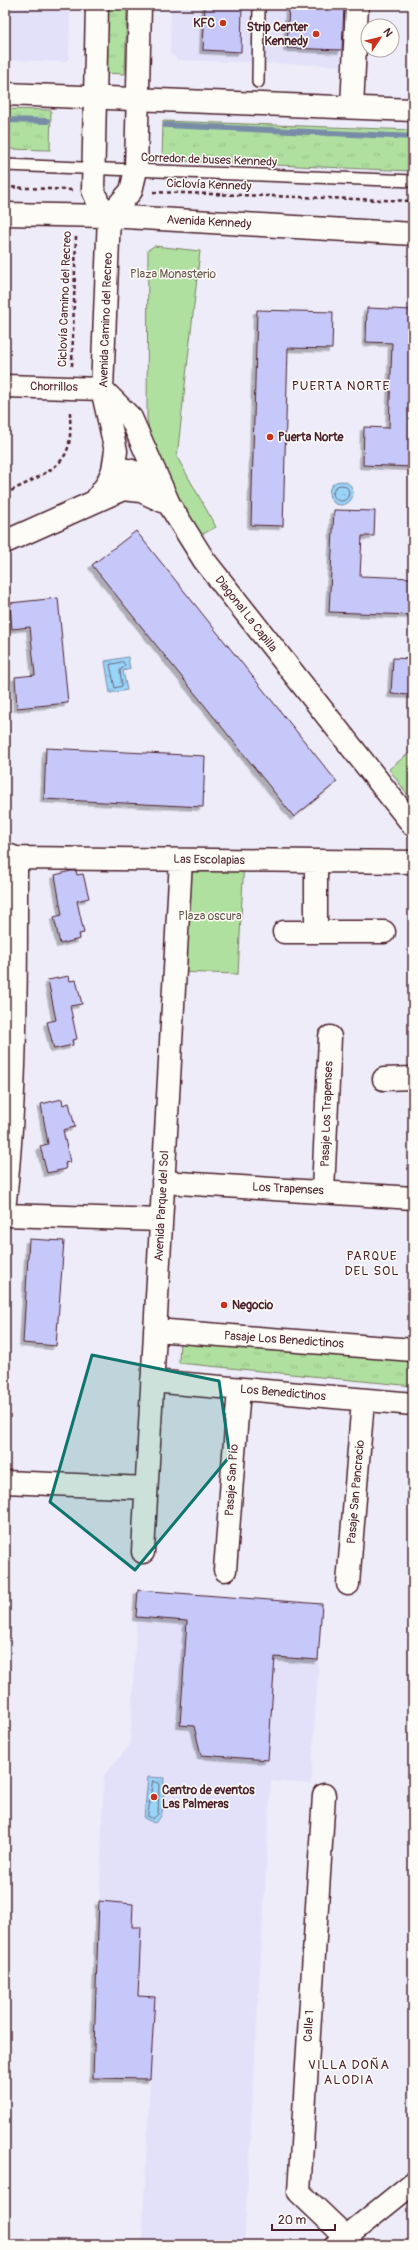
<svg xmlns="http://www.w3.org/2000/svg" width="418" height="2250" viewBox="0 0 418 2250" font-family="Pangolin,sans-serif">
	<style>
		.built { fill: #e2e1f9 }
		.grass { fill: url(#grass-tufts); stroke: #7d8066 }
		.green { fill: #b0e0a0; stroke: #7d8066 }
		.water { fill: url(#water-ripples); stroke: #798ca7 }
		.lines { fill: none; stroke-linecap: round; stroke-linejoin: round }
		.shore { stroke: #6a677d; stroke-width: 1 }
		.stream { stroke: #798ca7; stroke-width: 6 }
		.building { fill: #c7c8fa; stroke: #4a1f2b; filter: url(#shadow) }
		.lane-casing { stroke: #4a1f2b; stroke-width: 14 }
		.street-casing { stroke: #4a1f2b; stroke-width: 25 }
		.secondary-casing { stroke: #4a1f2b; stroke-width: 25 }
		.primary-casing { stroke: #4a1f2b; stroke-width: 25 }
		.path { stroke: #4a1f2b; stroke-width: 2.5; stroke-dasharray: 4 3; stroke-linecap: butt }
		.lane { stroke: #fdfcf7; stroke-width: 11 }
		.street { stroke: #fdfcf7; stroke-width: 22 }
		.secondary { stroke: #fdfcf7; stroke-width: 22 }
		.primary { stroke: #fdfcf7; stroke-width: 22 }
		.marked { fill: #0f766e; fill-opacity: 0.2; stroke: #0f766e; stroke-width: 3; stroke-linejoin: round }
		.poi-dot { fill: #c8321e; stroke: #fdfcf7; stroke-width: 1.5 }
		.labels { text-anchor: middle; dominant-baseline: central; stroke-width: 3; stroke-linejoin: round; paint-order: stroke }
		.poi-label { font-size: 12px; font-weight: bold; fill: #4a1f2b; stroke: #fdfcf7; text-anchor: start }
		.street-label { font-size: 12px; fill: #4a1f2b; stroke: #fdfcf7 }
		.park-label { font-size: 12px; fill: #69594e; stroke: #fdfcf7 }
		.neighbourhood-label { font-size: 13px; letter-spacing: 1px; fill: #4a1f2b; stroke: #fdfcf7 }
	</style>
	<defs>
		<pattern id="grass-tufts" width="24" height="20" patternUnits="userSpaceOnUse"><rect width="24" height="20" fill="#b0e0a0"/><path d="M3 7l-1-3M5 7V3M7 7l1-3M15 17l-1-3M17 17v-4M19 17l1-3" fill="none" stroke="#99c08a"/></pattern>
		<pattern id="water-ripples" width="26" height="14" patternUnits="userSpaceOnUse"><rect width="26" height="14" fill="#99d4f9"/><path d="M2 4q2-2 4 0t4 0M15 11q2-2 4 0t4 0" fill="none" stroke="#85b6d6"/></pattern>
		<filter id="shadow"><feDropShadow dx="-3.5" dy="3.5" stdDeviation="0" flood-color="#0004"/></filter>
	</defs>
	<rect width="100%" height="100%" fill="#edecf8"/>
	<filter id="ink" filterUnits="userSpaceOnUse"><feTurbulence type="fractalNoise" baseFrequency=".025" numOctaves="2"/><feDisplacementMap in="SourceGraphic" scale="8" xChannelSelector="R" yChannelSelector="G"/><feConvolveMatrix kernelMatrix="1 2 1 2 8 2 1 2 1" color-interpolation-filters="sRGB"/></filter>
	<g filter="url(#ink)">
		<path class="built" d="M5,5H70L69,58L65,62L5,60Z
			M171,5H349L348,66L178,60L170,53Z
			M138,1590L322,1604L311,1784L271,1781L244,2245H142L150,2079L93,2078L104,1775L130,1745Z"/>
		<path class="grass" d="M104,5H127L125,74L102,73Z
			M5,109L51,110L50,150L5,149Z
			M163,121L413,130V171L162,160Z
			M180,1338L413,1358V1386L179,1363Z"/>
		<path class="green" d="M154,246L200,251L177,457L216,527L201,535L174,492L151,442L147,418L148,250Z
			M413,750V802L389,769Z
			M181,860H244L238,974L175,972Z"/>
		<path class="water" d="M329 493a12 12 0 1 1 24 0a12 12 0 1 1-24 0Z
			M128,657L130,669L123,671L127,690L110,693L105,661Z
			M148,1777L164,1778C163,1791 167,1818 154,1823L144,1818Z"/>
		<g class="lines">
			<path class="shore" d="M333 493a8 8 0 1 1 16 0a8 8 0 1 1-16 0Z
				M123,662L125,665L120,671L122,686L115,688L110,665Z
				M153,1781L159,1784L158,1814L153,1819L148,1816Z"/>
			<path class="stream" d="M5,120L47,121
				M166,125L413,137"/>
		</g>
		<path class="building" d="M205,5H242L241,52L203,50Z
			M289,5H344L342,50L287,48Z
			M367,308L413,310V467L363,465L364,427L389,428L392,343L366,342Z
			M257,310L333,312L332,349L288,348L283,526L251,525Z
			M334,510L375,511L374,536H362L360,576L413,578V615L329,612Z
			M136,531L337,782L294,817L92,565Z
			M58,598L68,703L17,708L15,677L35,675L30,627L12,629L10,603Z
			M393,658L413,659V695L391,694Z
			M46,748L205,756L203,807L44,799Z
			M71,871H76L77,875L83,874L89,898L77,901L84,933L79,934L80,939L60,944L54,917L62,915L55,875Z
			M69,976L70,981L76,980L82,1004L70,1006L77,1039L72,1040L73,1045L54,1049L47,1022L56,1020L48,980Z
			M62,1099L63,1105L69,1103L75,1127L63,1130L70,1162L65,1163L66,1169L47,1173L40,1146L48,1144L41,1104Z
			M29,1239L64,1241L56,1346L23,1343Z
			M138,1590L322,1604L318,1660L275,1657L268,1760L201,1755L194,1726L180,1725L187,1621L136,1617Z
			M99,1901L133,1904L132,1927H141L138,1996L155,1997L150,2079L93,2078Z"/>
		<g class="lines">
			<g class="lane-casing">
				<path id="lane" d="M258,82L259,5
					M5,165L413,181"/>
			</g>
			<g class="street-casing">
				<path id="street" d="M352,107L357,5
					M5,854L16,858L413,862
					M284,932H384
					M316,932V861
					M384,1079L413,1078
					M163,1182L413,1198
					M323,1191L330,1037
					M5,1201C17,1087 16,972 16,858
					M5,1215L161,1220
					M155,1330L413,1350
					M152,1381L413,1404
					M5,1482L146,1488
					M143,1552L181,860
					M225,1570L239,1389
					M348,1584L363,1400
					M324,1795L299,2192L346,2237"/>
			</g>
			<g class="secondary-casing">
				<path id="secondary" d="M109,216L131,191L136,170L140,5
					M5,386L102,389
					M102,389L131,418L169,504L204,560L413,825
					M113,470C133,466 149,479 161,494
					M96,500L107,484L113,470L116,451L102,389L109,216L98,202L93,190L97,5
					M5,542L123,489L141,491L169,504
					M336,2245L413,2183"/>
			</g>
			<g class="primary-casing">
				<path id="primary" d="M5,94L413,110
					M5,214L109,216L413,234"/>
			</g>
			<path class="path" d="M5,187L72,190
				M153,192L413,201
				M72,366L76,237
				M5,494C23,484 58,471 66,453C72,440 70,423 70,409"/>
			<use href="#lane" class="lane"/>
			<use href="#street" class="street"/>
			<use href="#secondary" class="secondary"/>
			<use href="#primary" class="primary"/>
		</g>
	</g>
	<path class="marked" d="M92,1355L219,1381L230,1456L135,1570L50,1502Z"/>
	<g class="poi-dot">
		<circle cx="223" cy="23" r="4"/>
		<circle cx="316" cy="34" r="4"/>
		<circle cx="270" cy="437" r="4"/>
		<circle cx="224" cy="1305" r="4"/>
		<circle cx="154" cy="1797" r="4"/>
	</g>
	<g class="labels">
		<g class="poi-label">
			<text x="215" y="23" text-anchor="end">KFC</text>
			<text x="308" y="27" text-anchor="end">Strip Center<tspan x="308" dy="14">Kennedy</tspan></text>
			<text x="278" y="437">Puerta Norte</text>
			<text x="232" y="1305">Negocio</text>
			<text x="162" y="1790">Centro de eventos<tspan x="162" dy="14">Las Palmeras</tspan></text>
		</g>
		<g class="street-label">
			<text transform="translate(209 160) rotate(2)">Corredor de buses Kennedy</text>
			<text transform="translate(209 185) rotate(2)">Ciclovía Kennedy</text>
			<text transform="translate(209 222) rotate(3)">Avenida Kennedy</text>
			<text transform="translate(65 299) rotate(-88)">Ciclovía Camino del Recreo</text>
			<text transform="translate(106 320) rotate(-88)">Avenida Camino del Recreo</text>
			<text transform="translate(54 387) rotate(1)">Chorrillos</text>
			<text transform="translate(246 614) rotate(52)">Diagonal La Capilla</text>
			<text transform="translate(209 860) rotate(1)">Las Escolapias</text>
			<text transform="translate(327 1114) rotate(-88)">Pasaje Los Trapenses</text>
			<text transform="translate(288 1189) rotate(3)">Los Trapenses</text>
			<text transform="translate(162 1206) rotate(-87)">Avenida Parque del Sol</text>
			<text transform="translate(284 1340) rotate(4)">Pasaje Los Benedictinos</text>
			<text transform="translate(283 1393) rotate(5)">Los Benedictinos</text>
			<text transform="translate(232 1480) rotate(-86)">Pasaje San Pío</text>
			<text transform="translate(356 1492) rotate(-85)">Pasaje San Pancracio</text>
			<text transform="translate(309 2026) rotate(-86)">Calle 1</text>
		</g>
		<g class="park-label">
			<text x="173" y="274">Plaza Monasterio</text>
			<text x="210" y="916">Plaza oscura</text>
		</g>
		<g class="neighbourhood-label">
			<text x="341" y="386">PUERTA NORTE</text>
			<text x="372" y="1256">PARQUE<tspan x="372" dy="15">DEL SOL</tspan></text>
			<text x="349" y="2065">VILLA DOÑA<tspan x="349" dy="15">ALODIA</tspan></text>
		</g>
	</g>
	<rect width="418" height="2250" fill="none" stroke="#fdfcf7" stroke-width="20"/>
	<rect x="10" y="10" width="398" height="2230" fill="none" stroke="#4a1f2b" stroke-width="1.5" filter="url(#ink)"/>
	<g transform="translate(380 38) rotate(55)"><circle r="19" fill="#fdfcf7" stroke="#b5a4a5"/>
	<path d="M0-3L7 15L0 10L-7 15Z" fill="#c8321e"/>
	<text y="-6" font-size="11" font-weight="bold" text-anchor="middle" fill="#4a1f2b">N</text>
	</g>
	<path d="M272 2224v6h63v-6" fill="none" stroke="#4a1f2b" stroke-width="2"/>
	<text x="278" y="2224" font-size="12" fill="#4a1f2b" stroke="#fdfcf7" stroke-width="3" paint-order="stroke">20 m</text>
</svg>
